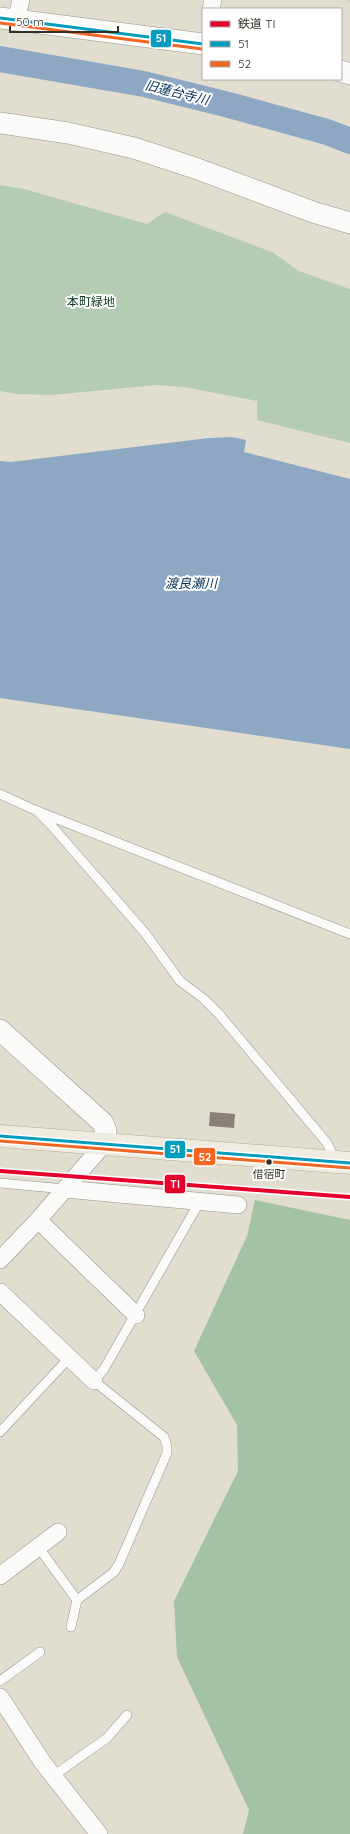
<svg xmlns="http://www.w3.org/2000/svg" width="350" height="1834" viewBox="0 0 350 1834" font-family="Quicksand,'Noto Sans JP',sans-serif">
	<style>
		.green { fill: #b4ccb4 }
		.forest { fill: #a4c2a6 }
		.water { fill: #8ea8c4 }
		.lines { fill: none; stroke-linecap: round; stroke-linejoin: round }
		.river { stroke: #8ea8c4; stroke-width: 26 }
		.building { fill: #87817a }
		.service-casing { stroke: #98948a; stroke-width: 10 }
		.minor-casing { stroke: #98948a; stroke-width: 18 }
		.tertiary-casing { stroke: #98948a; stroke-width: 22 }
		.primary-casing { stroke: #b4ae99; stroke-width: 23 }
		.service { stroke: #fafaf8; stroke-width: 9 }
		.minor { stroke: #fafaf8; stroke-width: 17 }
		.tertiary { stroke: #fafaf8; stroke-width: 21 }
		.primary { stroke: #efebe1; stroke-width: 22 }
		.rail { stroke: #d3d1cd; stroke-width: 3; stroke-dasharray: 8 4; stroke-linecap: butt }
		.bus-1-casing { stroke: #fff; stroke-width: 6 }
		.bus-2-casing { stroke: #fff; stroke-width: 6 }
		.bus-1 { stroke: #059dbd; stroke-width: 3 }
		.bus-2 { stroke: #f26522; stroke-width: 3 }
		.rail-1-casing { stroke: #fff; stroke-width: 7 }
		.rail-1 { stroke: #e4002b; stroke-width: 4 }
		.bus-dot { fill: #323026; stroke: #fff; stroke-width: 1.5 }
		.labels { text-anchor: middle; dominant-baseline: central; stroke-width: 4; stroke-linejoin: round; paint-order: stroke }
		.bus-label { font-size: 11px; fill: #323026; stroke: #fff }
		.park-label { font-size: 12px; fill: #0c381e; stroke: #fff }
		.water-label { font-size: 13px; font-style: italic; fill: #022d58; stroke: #fff }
		.line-badge { stroke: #fff; stroke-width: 1.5 }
		.badge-label { font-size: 11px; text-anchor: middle; font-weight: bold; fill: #fff }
	</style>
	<rect width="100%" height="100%" fill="#e1ddcf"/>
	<path class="green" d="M0,185L24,189L147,224L165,212L272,252L299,271L350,289V443L257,420V401L184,387L157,385L51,395L16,394L0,391Z"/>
	<path class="forest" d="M255,1200L350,1220V1834H243L249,1810L177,1657L174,1601L238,1471L237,1425L194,1351L247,1236Z"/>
	<path class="water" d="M232,437L246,440L244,452L350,479V749L0,698V461L11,462L209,438Z"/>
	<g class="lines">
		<path class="river" d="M0,59L144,84L229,105L327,132L350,141"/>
	</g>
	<path class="building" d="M210,1112L235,1114L234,1128L209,1126Z"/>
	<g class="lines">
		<g class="service-casing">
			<path id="service" d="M0,794L37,811L350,934
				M37,811L51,825L145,933L180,981L204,999L219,1014L327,1143L336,1162
				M0,1183L65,1189
				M0,1432L69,1358
				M39,1548L77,1600L71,1627
				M77,1600L114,1572L119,1564L167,1453V1446L164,1437L94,1381L104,1369L200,1201
				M0,1681L40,1652
				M53,1776L107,1738L127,1715"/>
		</g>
		<g class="minor-casing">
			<path id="minor" d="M211,9L213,0
				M16,20L21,0
				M65,1189L238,1205
				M38,1220L136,1315
				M0,1260L38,1220L104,1144
				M0,1292L94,1381
				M0,1576L58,1532
				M0,1697L43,1763L99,1834"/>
		</g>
		<g class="tertiary-casing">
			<path id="tertiary" d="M0,18L203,44
				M341,71L350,74
				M0,123L68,133L134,148L195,168L313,212L350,223
				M0,1030L103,1123L106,1131L104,1144"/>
		</g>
		<g class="primary-casing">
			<path id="primary" d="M0,1136L350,1163"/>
		</g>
		<use href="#service" class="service"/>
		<use href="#minor" class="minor"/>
		<use href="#tertiary" class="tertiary"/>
		<use href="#primary" class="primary"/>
		<path class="rail" d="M347,0L350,1"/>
		<g class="bus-1-casing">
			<path id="bus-1" d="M0,18L203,44
				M0,1136L350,1163"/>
		</g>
		<g class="bus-2-casing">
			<path id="bus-2" d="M0,23L202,49
				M0,1141L350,1168"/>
		</g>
		<use href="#bus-1" class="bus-1"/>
		<use href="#bus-2" class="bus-2"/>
		<g class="rail-1-casing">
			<path id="rail-1" d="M0,1171L350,1197"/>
		</g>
		<use href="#rail-1" class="rail-1"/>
	</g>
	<circle class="bus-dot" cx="269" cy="1162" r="3.5"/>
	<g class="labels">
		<g class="bus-label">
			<text x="269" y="1174">借宿町</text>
		</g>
		<g class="park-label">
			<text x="91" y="301">本町緑地</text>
		</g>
		<g class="water-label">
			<text transform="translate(177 92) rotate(14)">旧蓮台寺川</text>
			<text x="191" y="583">渡良瀬川</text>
		</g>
	</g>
	<g class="line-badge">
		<rect x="150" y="29" width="22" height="19" rx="4" fill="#059dbd"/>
		<rect x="164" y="1140" width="22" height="19" rx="4" fill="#059dbd"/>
		<rect x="193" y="1147" width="23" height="19" rx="4" fill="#f26522"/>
		<rect x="164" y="1174" width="22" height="20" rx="4" fill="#e4002b"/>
	</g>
	<g class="badge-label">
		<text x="161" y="42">51</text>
		<text x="175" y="1153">51</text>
		<text x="205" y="1161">52</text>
		<text x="175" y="1188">TI</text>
	</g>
	<rect x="202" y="8" width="140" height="72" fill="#ffffff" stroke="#adaca8"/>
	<rect x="210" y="21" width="20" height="6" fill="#e4002b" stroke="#adaca8"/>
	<text x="238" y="28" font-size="12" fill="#323026">鉄道 TI</text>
	<rect x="210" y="41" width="20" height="6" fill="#059dbd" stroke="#adaca8"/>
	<text x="238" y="48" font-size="12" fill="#323026">51</text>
	<rect x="210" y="61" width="20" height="6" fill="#f26522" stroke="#adaca8"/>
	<text x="238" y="68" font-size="12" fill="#323026">52</text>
	<path d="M10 26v6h108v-6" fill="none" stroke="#323026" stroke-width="2"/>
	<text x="16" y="26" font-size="12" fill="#323026" stroke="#ffffff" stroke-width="3" paint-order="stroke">50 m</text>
</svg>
